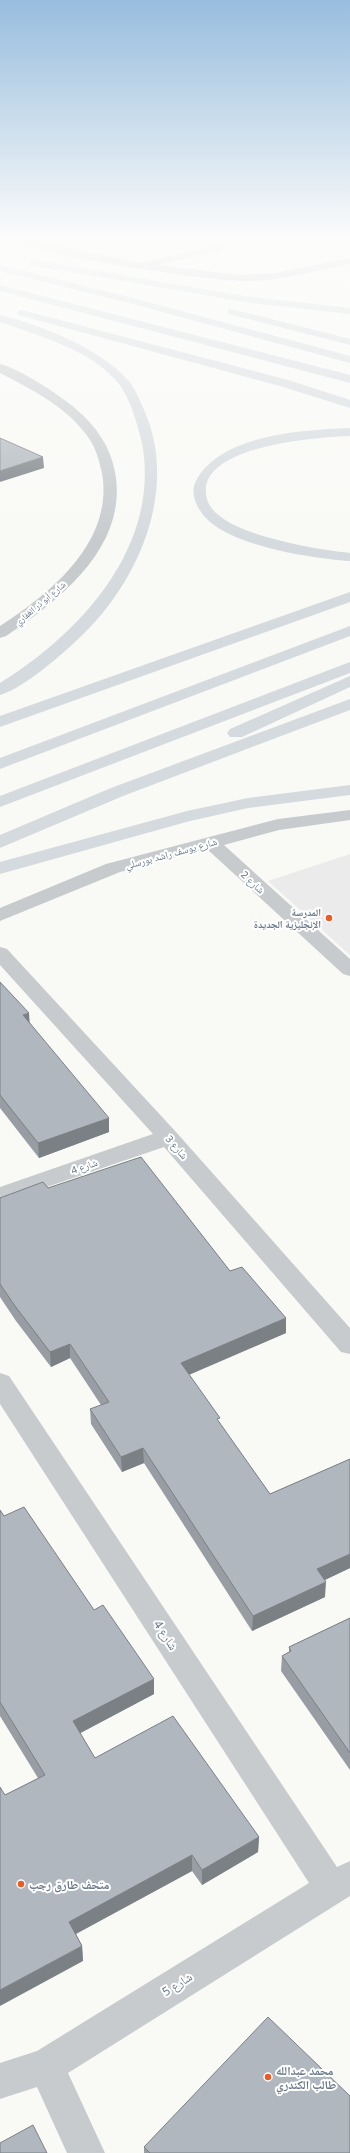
<svg xmlns="http://www.w3.org/2000/svg" width="350" height="2153" viewBox="0 0 350 2153" font-family="'Noto Sans','Noto Naskh Arabic',sans-serif">
	<style>
		.built { fill: #eaebea }
		.lines { fill: none; stroke-linecap: round; stroke-linejoin: round }
		.minor { fill: #c7cbce; fill-rule: evenodd }
		.highway { fill: #d5dade; fill-rule: evenodd }
		.wall { fill: #979da3 }
		.shaded-wall { fill: #7b8085 }
		.building { fill: #b0b7be; stroke: #7b8085 }
		.poi-dot { fill: #eb5c25; stroke: #fff; stroke-width: 1.5 }
		.labels { text-anchor: middle; dominant-baseline: central; stroke-width: 4; stroke-linejoin: round; paint-order: stroke }
		.far-street-label { font-size: 9px; fill: #677889; stroke: #fff }
		.street-label { font-size: 10px; fill: #677889; stroke: #fff }
		.poi-label { font-size: 10px; font-weight: bold; fill: #677889; stroke: #fff; text-anchor: end }
		.near-street-label { font-size: 12px; fill: #677889; stroke: #fff }
		.near-poi-label { font-size: 12px; font-weight: bold; fill: #677889; stroke: #fff; text-anchor: start }
	</style>
	<rect width="100%" height="100%" fill="#f9f9f6"/>
	<path class="built" d="M350,854V955L268,881Z"/>
	<g class="lines">
		<path class="minor" d="M20,241H34L142,263L220,244L224,245V249L159,265L239,275L276,273L350,258V264C314,271 277,282 240,281C213,281 32,255 20,241Z
			M0,364C22,370 58,394 76,409C96,426 110,446 115,472C129,546 60,600 6,636L0,638V626C51,593 114,542 102,473C99,460 96,448 88,437C67,407 31,389 0,373Z
			M350,810V820L279,830L224,845L350,959V976L343,974L207,849L120,872L0,921V908L106,864L278,819Z
			M0,947L7,949L176,1132L350,1328V1354L341,1352L164,1147L0,1203V1187L153,1134L0,965Z
			M0,1373L9,1376L337,1867L350,1861V1896L68,2073L105,2153H67L37,2087L0,2099V2063L37,2051L309,1883L0,1404Z"/>
		<path class="highway" d="M34,260L251,297L350,308V314L251,303L30,265V261Z
			M0,265L133,298L350,356V363L125,302L0,271Z
			M0,285L350,375V383L0,291Z
			M232,309L350,339V345L228,314L227,312L228,310Z
			M22,310L288,380L350,400V408L280,386L18,315L17,313L18,311Z
			M0,315C41,325 97,347 126,378C135,387 140,401 145,412C179,492 137,586 76,641C59,657 22,689 0,695V683C81,633 161,546 142,443C138,426 130,398 119,384C94,351 37,335 0,322Z
			M350,428V436C318,437 187,446 208,502C221,535 319,550 350,553V561C311,558 238,547 209,521C198,511 189,495 196,481C220,434 304,430 350,428Z
			M350,592V602L0,727V716Z
			M350,626V636L0,769V758Z
			M350,662V673L0,807V796Z
			M350,676V687L242,737H230L227,733L230,729Z
			M350,699V710L123,796L0,848V835L111,788Z
			M350,785V795L248,808L190,821L0,874V862L187,811L248,798Z"/>
	</g>
	<path class="wall" d="M0,982L30,1023L109,1132L39,1158L0,1108Z
		M48,1188L230,1271L286,1333L189,1375L219,1423L270,1494L350,1459V1568L325,1580V1597L252,1631L144,1463L122,1472L91,1424L90,1409L101,1405L70,1358L51,1367L16,1321L0,1297V1198Z
		M0,1510L4,1516L94,1610L154,1694L80,1733L95,1758L259,1837L258,1852L202,1885L192,1871L76,1934L82,1946L83,1961L5,1795L38,1778L0,1716Z
		M350,1618V1770L281,1671L282,1656L289,1653V1647Z
		M144,2147L350,2153H144Z"/>
	<path class="shaded-wall" d="M43,457L44,468L0,482V471Z
		M29,1013L30,1027L23,1015Z
		M109,1118V1132L39,1158L38,1143Z
		M286,1318V1333L181,1378V1363Z
		M70,1344V1358L51,1367L50,1352Z
		M143,1448L144,1463L122,1472L121,1457Z
		M350,1554V1568L316,1584L317,1569Z
		M326,1582L325,1597L252,1631L253,1616Z
		M154,1679V1694L73,1737V1721Z
		M259,1837L258,1852L202,1885V1870Z
		M192,1855V1871L70,1937L69,1922Z
		M82,1946L83,1961L0,2006V1990Z"/>
	<path class="building" d="M0,438L43,457L0,471Z
		M0,982L29,1013L23,1015L109,1118L38,1143L0,1095Z
		M141,1157L230,1271L242,1267L286,1318L181,1363L220,1418L217,1419L270,1494L350,1459V1554L317,1569L326,1582L253,1616L143,1448L121,1457L90,1409L109,1402L70,1344L50,1352L15,1306L0,1284V1198L43,1182L48,1188Z
		M24,1507L94,1610L103,1605L154,1679L73,1721L95,1758L173,1716L259,1837L202,1870L192,1855L69,1922L82,1946L0,1990V1787L5,1795L45,1775L0,1702V1510L4,1516Z
		M350,1618V1753L282,1656L291,1651L289,1647Z
		M268,2017L350,2096V2153H150L144,2147Z
		M33,2125L47,2153H0V2143Z"/>
	<linearGradient id="sky" x2="0" y2="1"><stop stop-color="#98bdde"/><stop offset="0.44" stop-color="#fcfcfb"/><stop offset="1" stop-color="#fcfcfb" stop-opacity="0"/></linearGradient>
	<rect width="350" height="543" fill="url(#sky)"/>
	<g class="poi-dot">
		<circle cx="329" cy="918" r="4"/>
		<circle cx="21" cy="1884" r="4"/>
		<circle cx="268" cy="2077" r="4"/>
	</g>
	<g class="labels">
		<g class="far-street-label">
			<text transform="translate(40 603) rotate(-40)">شارع أبو ذر الغفاري</text>
		</g>
		<g class="street-label">
			<text transform="translate(171 853) rotate(-15)">شارع يوسف راشد بورسلي</text>
			<text transform="translate(253 882) rotate(43)">شارع 2</text>
			<text transform="translate(177 1147) rotate(49)">شارع 3</text>
			<text transform="translate(84 1166) rotate(-19)">شارع 4</text>
		</g>
		<g class="poi-label">
			<text x="321" y="912">المدرسة<tspan x="321" dy="12">الإنجليزية الجديدة</tspan></text>
		</g>
		<g class="near-street-label">
			<text transform="translate(166 1635) rotate(57)">شارع 4</text>
			<text transform="translate(177 1984) rotate(-32)">شارع 5</text>
		</g>
		<g class="near-poi-label">
			<text x="29" y="1884">متحف طارق رجب</text>
			<text x="276" y="2070">محمد عبدالله<tspan x="276" dy="14">طالب الكندري</tspan></text>
		</g>
	</g>
</svg>
